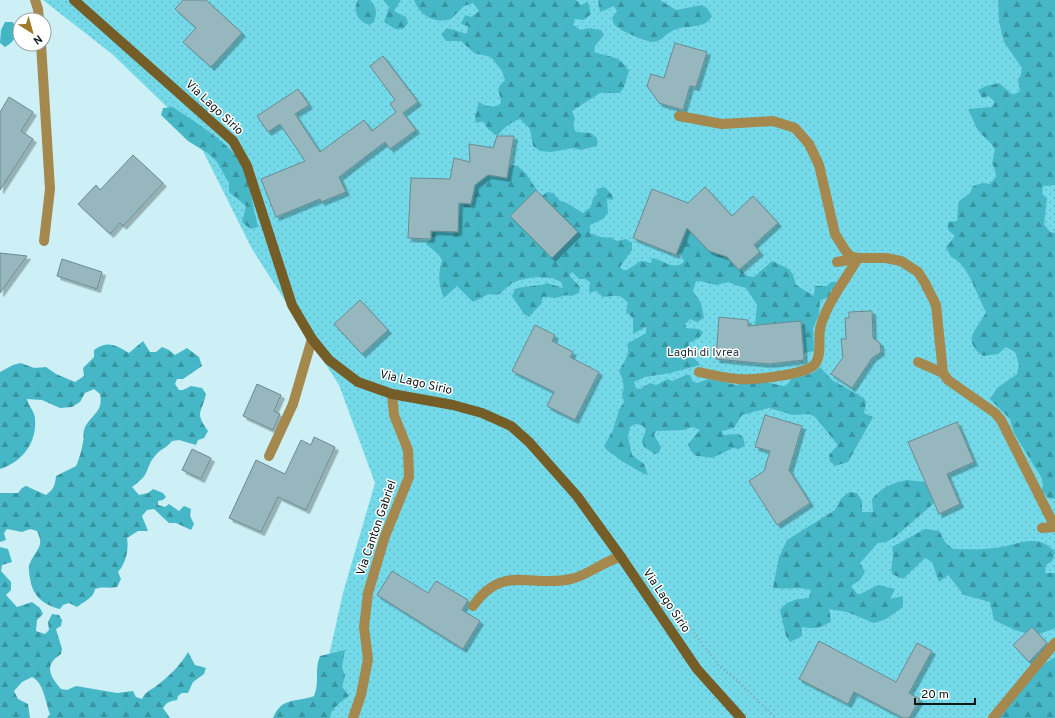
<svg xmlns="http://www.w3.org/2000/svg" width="1055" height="718" viewBox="0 0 1055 718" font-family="Overpass,sans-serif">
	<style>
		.green { fill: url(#green-dots) }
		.forest { fill: url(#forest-firs) }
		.water { fill: #43b5c4 }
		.building { fill: #95b7bd; stroke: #6a8b90; filter: url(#shadow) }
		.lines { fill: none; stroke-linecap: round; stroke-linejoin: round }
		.path { stroke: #8aa6aa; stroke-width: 2.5; stroke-dasharray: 1 3; stroke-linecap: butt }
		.lane { stroke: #a4884d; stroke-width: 10 }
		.street { stroke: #a4884d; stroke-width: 10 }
		.secondary { stroke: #755d28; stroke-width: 10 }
		.labels { text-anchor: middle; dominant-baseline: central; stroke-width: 3; stroke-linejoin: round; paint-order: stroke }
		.street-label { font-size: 12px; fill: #0a1719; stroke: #fff }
		.park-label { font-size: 12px; fill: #1c3539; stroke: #fff }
	</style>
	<defs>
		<pattern id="green-dots" width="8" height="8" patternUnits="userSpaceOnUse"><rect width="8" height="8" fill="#74d9e8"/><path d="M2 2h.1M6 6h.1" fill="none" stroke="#63bac6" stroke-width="1.8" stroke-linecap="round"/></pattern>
		<pattern id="forest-firs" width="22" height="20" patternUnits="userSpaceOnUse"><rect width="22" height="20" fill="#46b7c6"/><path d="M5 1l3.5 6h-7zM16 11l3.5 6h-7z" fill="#3994a0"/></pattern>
		<filter id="shadow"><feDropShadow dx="3.5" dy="3.5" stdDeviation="0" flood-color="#0004"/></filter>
	</defs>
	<rect width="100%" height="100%" fill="#ccf0f5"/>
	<path class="green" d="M43,0H1055V718H315L343,593L375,483L339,385L252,249L194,133L112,54Z"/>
	<path class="forest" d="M358,0H370C377,7 377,13 374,22L369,25C358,21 352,11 358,0Z
		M383,0H401L394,11L406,17L408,23L403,29H395L384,22L389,7Z
		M414,0H576L581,5L588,2L591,14L584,20L575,19L573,25L581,30L589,28L601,30L604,35L595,46L594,52C611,58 618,54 629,71L624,87L620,93H600L572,111L575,119L573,126L576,132L591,133L597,138V146L580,150L573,148L551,152L540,151L533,146L530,129L520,119C511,122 502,129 497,136L488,129L483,121L476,123L475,116L479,102C487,107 493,109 501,103C500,90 494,90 505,80L502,71L491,57L474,53L461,41H446L441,34L447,28L467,34L468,26L461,24L465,15L471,17L479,11L473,3L464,6L451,19C434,24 420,16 414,0Z
		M598,0H660L676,10L702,5L707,8L712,16C705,30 688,24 674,30C666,33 661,42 653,42C646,42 618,30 614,24C613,23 613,20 612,18L617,11L614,6L600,12Z
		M998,0H1055V185L1043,186L1042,194L1047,198L1044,224L1050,232L1055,233V499L1048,498L1042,491L1043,483L1041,477L1014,433L1010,419L990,399L997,388L1017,374L1019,365L1015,352L1006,347L998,354L983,356C960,339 978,329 986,312C977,296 968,263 951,257L946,247L955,236L948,230V222L957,221C958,214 957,208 959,201L970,193L973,186L983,183L990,184L996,177L995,169L992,164L995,150C991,141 984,138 978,130C974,124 972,116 968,109L992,107L995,102L988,96L982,98L978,90L986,86L999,83L1013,95L1020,91L1018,79L1021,75L1022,68L1004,42L999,22Z
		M173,107C193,121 224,139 238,159C250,178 252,205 258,227L250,229L242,222L246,206L229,192V183L217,162L209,154L188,141L161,115L163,108Z
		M514,165C529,171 531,185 542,196L547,192L553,193L560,201L565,202L583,213L591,207L593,198L597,194L596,189L605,187L612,195L613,200L607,199L608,213L603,219L590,225V233C597,236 605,239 611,237L616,241L626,239L632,243V250L620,267L623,270H627L641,261L651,263L652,258C664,260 673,271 684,262L681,253L676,255L687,228L727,257L747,276L754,277L772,261L789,269L793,275L796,285L814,296L815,286H827L831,282H837L836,288L831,290L830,296L820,301L819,315L813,328L814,351L804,353L801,321L755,325L757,305L746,288L735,285L730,282L716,285L700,281H696L693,291L701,303L704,318L697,322L690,319L685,324L686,328L699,329L703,332L700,337L689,343C687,354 694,357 700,365L670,373L645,377L634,382L636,388L640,389L650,383L656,385L668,379L672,381L686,375H690L693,382L697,383L709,379L737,385L741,383L765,382L784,386L789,383L791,379C800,376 814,375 820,367L832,380L864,398L866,403L864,413L873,417L848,462L835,466L830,461L829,455L838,445L815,417L809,414L793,415L769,408L742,415L734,428L722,431L723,435L739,434L743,437L745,446L739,449L733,448L712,458C697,454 695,461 688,444L700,430L693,427L683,430L656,431L654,435L661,447L659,453L655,454L644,447L642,440L646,430L642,425L635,424L630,427L628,437L632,455L644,464L648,475C640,473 606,452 604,446L613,430L619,410L624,402L622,394C626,385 622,379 619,371C624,361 631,354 627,344L646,333V327L633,334V318L626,312L628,303C620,293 615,296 603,297L596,291L589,293L590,282L585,279H579L572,272L569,275L580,287L579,293L572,296C565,294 563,296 556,298C551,298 548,296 543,297L541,304L529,317L524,314L512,296L515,289C526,285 540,287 547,283L563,288L561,282L552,278L535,277L520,280L512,283L498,295L489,294L473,302L457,286L444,298C438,285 438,274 442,260L438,254L426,244L431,239V231L462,203L471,204L475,185L488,175L507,178L509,168Z
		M143,341L150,352H156L162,347L169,350L175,355L187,348L199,357L202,366L183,379H177L175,384L179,390H183L191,386L202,388L206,394C202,413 194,412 208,431L204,438L198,440L196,445L179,440L172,441C167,448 160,449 155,456C150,461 149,467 146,473C143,479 137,483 132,487L139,495L148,493L153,489L163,493L166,497L163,500L158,501V505L165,507L169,504L179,511L184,506L191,509L190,516L194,524L191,530L176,523H169L154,509L147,510L142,516L148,531H138L127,538C129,549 126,563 118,572L121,579L117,587C109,589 103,586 95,589C94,598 83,602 77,607L69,603L63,605L60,609C43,605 32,595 30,578C29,573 28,567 30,563C36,549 45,547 37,531L30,529L22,532L7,529L4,533L6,540L0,542V547L8,549L12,562L2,565L1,571L11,582V590L6,595L17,607L32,602L40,608L43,614L37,620L36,631L45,634L49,630L48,622L52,614L59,615L62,620L61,626L56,629L62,649L61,654C44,665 49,675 61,689L67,690L76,686L117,693L133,691L136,697L142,699C145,692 149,691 155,687C168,677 181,665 188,652L195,665L206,668L204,674L193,682L188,693H182L178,696L177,700C170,701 167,702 163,708L170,718H47L50,714C45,701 44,683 32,677L22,682L14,691L18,699L28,704L30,718H0V493H18L22,488L26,486L46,495C54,489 55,485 56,476L76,466C79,460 82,449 83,442C84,438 83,434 84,430C90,414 104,413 100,394L94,389L85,393L80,402L72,407L60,408L42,400L27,399C28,406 35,411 35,419C37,443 22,462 0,469V372L13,365L21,363L34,368L46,367L56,374L75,382L84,376L83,368L94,357V350C108,340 116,345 129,353Z
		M907,480L925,482L934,503L895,537L886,542L878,543L860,563L865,572L860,580L851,586L858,595L878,585L895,589L890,599L903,596V607L886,619L874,623L847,612L829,609L831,621C821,629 813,629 802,627V636L790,642L786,636L780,610C788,600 796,599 809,598L811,590C799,586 786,590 773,588L779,557L787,540L835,510L841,499L849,492L857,493L862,501V512H873L872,499C882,487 892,483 907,480Z
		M925,529L939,531L945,542L953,549C966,549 980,550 994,548C1016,546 1037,531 1055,552L1052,561L1046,565L1045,573H1055V628C1032,640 1016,631 994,620L990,602L964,595L948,575L939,582L932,562L925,558L903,579L892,574C890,564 895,557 892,547Z
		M345,650L342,667L345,676L342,687L349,696C342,701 330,709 330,718H273C282,696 296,703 314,696C320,681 314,671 320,656Z
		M1055,657V718H998L1044,664Z"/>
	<path class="water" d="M5,22H12L17,26C17,36 14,42 5,47L0,43L1,30Z"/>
	<path class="building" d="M183,0H206L242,33L211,67L183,42L196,28L175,9Z
		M675,43L707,52L696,87L690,86L683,110L659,103L647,86L651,74L664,78Z
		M383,56L418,102L403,113L416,130L390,149L385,142L339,177L346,192L321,202L320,199L276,217L261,179L305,161L280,124L268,132L257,116L298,89L309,105L295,114L320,152L364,120L372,131L396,112L390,104L395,100L370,66Z
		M9,97L33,112L21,131L33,139L0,190V112Z
		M497,136H514L507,178L488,175L475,185L471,204L459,203L458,232L431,231V239L408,238L411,178L450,179L454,158L470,162L469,144L493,148Z
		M133,155L163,183L123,226L120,223L110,234L78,204L96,185L100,190Z
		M705,187L732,216L753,196L778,223L754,245L760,252L739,270L727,257L709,251L687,228L676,255L633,238L652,189L688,203Z
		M536,190L578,232L552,258L510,216Z
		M0,253L27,256L0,293Z
		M62,259L102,272L97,289L57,276Z
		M360,300L388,330L362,354L334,324Z
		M872,311L873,338L880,343L881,352L872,358L852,388L831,374L843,357L841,339H846L845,318H849V312Z
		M719,317L748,320V326L801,321L804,360L769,364L716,359Z
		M535,325L555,335L552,341L573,352L570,357L599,372L575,420L547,406L554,392L512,371Z
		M257,384L281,395L274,411L280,414L273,430L243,416Z
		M765,415L802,426L789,470L810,503L777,525L749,481L764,471L770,451L755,447Z
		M957,422L974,462L947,474L960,504L939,514L908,442Z
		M314,437L335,447L306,510L278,497L261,532L229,518L256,460L285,474L301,440L311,445Z
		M192,449L211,458L201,479L182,470Z
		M392,571L428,593L436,581L468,600L462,610L480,621L463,649L377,595Z
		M1032,627L1047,643L1029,662L1013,645Z
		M819,641L896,682L917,643L932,651L909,693L920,699L909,718H903L854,692L848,704L799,679Z"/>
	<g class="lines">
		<path class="path" d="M677,610L719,666L740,683L776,718"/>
		<path class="lane" d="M269,456L293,404"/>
		<path class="street" d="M35,0L38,9L39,20
			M41,44L50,189L44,241
			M679,116L722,124L773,121L795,128L809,144L819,165L835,234L845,250L850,256L858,258H886L901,261L918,272L925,283L936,305L943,373L948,380L995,413L1001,420L1055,527
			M837,262L858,258
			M918,362L943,373
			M699,372C712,375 725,378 738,379C752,380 807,375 815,364C823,354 817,336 821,325C828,301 846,279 858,258
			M293,404L312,339
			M1042,528L1055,527
			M473,606C503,563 531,588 571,579C589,575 603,561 621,557
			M353,718L361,695L368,659L364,627L368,593L385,536L409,477L408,450L394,415L392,394
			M993,718L1055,643"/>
		<path class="secondary" d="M74,0L233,141L247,166L292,305L312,339L329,360L358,382L392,394L453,405L482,413L511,426L529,442L577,496L621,557L697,669L741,718"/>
	</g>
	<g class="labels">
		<g class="street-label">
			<text transform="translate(214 108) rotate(43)">Via Lago Sirio</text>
			<text transform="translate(416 383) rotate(13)">Via Lago Sirio</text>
			<text transform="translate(377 528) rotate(-71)">Via Canton Gabriel</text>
			<text transform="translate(666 601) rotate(56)">Via Lago Sirio</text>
		</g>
		<g class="park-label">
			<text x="703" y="353">Laghi di Ivrea</text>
		</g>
	</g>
	<g transform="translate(32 32) rotate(143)"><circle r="19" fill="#ffffff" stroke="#9da2a3"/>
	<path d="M0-3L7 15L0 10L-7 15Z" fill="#9e7a26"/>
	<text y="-6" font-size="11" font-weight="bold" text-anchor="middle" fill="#0a1719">N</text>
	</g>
	<path d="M915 698v6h60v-6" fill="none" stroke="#0a1719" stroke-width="2"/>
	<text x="921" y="698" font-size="12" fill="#0a1719" stroke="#ffffff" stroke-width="3" paint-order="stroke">20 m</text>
</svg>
